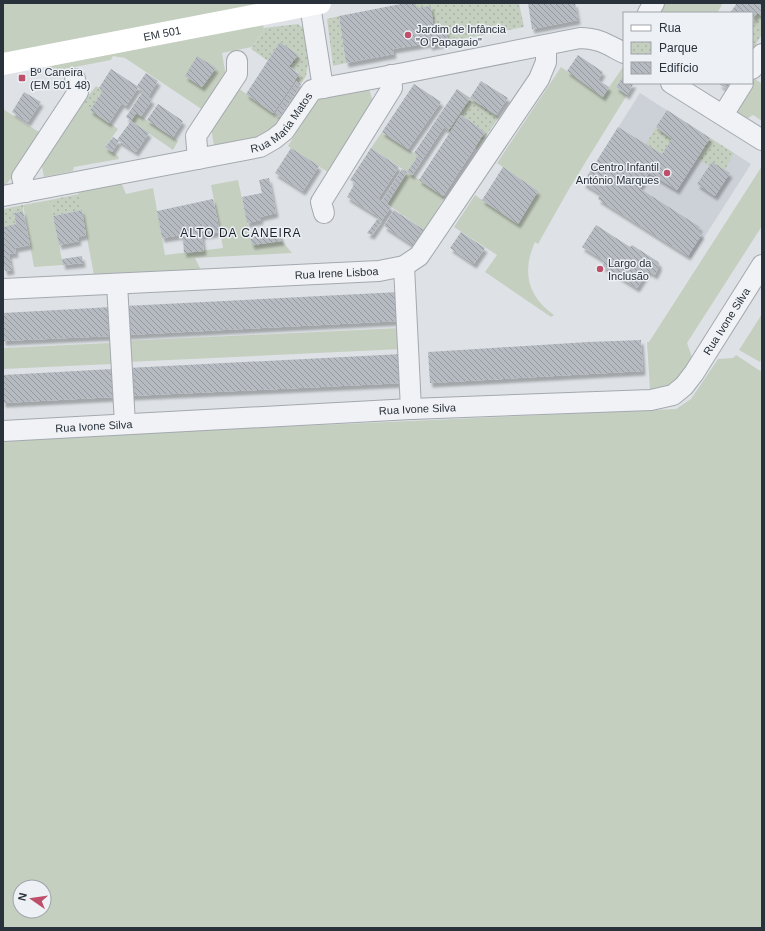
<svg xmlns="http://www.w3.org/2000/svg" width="765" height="931" viewBox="0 0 765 931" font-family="Helvetica,sans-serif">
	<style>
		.built { fill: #ccd1d7 }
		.grass { fill: #c5cfc0; fill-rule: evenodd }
		.park { fill: url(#park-dots) }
		.building { fill: url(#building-back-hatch); filter: url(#shadow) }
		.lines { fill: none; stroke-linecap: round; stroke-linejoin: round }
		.street-casing { stroke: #a4a9af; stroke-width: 22 }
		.street { stroke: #f0f2f5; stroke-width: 20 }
		.secondary { stroke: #fff; stroke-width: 22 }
		.poi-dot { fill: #be4f6b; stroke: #edf0f4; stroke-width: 1.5 }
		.labels { text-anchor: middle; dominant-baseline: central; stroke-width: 3; stroke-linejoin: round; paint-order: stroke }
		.poi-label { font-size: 11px; fill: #29313b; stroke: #edf0f4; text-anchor: start }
		.street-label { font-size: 11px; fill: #29313b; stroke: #edf0f4 }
		.neighbourhood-label { font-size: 12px; letter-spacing: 1px; fill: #1b222b; stroke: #edf0f4 }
	</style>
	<defs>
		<pattern id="park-dots" width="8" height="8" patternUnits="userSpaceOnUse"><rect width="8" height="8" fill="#c5cfc0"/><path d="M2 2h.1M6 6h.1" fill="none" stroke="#a9b2a6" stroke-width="1.8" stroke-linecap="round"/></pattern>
		<pattern id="building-back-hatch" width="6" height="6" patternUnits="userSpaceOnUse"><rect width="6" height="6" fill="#b6bbc2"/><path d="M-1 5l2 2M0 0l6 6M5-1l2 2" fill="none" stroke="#94999f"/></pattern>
		<filter id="shadow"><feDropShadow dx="2.5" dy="4.5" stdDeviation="1" flood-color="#0004"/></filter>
	</defs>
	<rect width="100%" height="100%" fill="#dee2e6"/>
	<path class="built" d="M640,93L751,164L691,258L598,199L601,194L583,183Z"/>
	<path class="grass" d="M3,3H279L3,55Z
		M665,3H720L722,5L717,13H659Z
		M263,24L264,30L252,47L222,53L226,76L203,110L125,58L113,56L111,60L54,71L52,73L50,66Z
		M561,67L603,96L623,67L624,75L616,87L627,95L569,189L538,244L535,242C522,271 527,296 554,315L551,317L485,272L497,255L454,227L475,195L518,224L538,191L497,163Z
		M755,79L762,84V121L753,115L745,120L737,116L736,111Z
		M238,88L282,119L278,125L262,136L214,146L211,128Z
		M369,89L374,105L329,173L288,146L315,102L314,100Z
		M82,103L118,129L105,147L118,156L119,159L74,167L73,171L44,177L41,162Z
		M3,109L42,134L6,185L3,186Z
		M136,113L178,141L173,150L131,121Z
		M382,132L418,156L408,172L445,197L424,230L387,204L407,172L371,148Z
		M762,166V226L687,343L693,360L675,383L661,389L650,390L647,342H649Z
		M238,180L252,245L282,241L292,253L195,258L201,270L94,275L78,191L121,182L126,194L153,188L165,255L223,248L211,185Z
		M50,200L63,265L34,267L23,205Z
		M762,314V358L760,362L739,350Z
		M401,328L402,349L127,362L126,341Z
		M111,343L112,364L3,369V348Z
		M736,355L762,372V928H3V440L162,432L676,409L691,399L718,359L733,358ZM20,887H44V911H20Z"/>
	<path class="park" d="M416,3H519L524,27L448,42L446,30L434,31L431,7L416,8Z
		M757,13L762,16V34L752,51V21Z
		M339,16L346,63L333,66L327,19Z
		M298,24L302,27L304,30L308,64L306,76L301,84L295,80L299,73L289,66L297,55L280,42L268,61L251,49L264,30V28Z
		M96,86L103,91L90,110L82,104Z
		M470,98L499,117L477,149L475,147L485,132L461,115L451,132L448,131Z
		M656,127L672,139L662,154L646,144Z
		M710,138L734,153L725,170L730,173L715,196L697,184L709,166L697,158Z
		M79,194L82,210L53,216L50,200Z
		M23,205V211L14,213L16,224L3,227V209Z"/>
	<path class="building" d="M406,3H416V8L431,6L434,31L446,29L448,42L430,46L429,43L393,49L394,54L346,63L339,16Z
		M528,3H575L578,20L532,29Z
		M737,3H762V16L757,13L752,21V13H730Z
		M280,42L298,55L289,66L299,74L273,113L246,94Z
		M578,55L603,72L598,80L609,87L603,97L567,71Z
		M197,56L216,68L202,87L185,76Z
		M111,69L137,86L146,73L158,81L148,97L152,100L141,116L136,113L131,121L126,117L143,91L138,88L126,106L122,103L109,123L90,110L103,91L99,88Z
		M624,75V83H634L627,95L616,87Z
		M297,81L301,84L280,117L275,114Z
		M481,81L508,98L496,115L470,98Z
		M718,83H731L727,89Z
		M414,84L441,102L408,149L382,132Z
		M457,89L470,98L448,131L444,127L412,175L407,172L418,156L414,153Z
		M24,92L41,102L28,122L12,112Z
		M158,104L183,121L173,137L147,120Z
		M667,110L710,138L677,190L649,173L639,188L700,227L698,231L702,234L688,256L598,199L601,194L583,183L618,127L662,154L672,139L656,127Z
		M461,115L485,132L443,196L419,180Z
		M131,121L149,133L136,152L119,141L112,152L105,147L113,137L117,140Z
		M291,148L319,166L303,191L275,173Z
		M371,148L399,167L378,199L382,201L402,169L407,172L387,204L391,207L372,235L367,233L379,217L347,197L355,183L350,180Z
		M712,162L730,173L715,196L697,184Z
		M503,167L538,191L518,224L482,200Z
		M269,178L276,213L260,217L261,220L247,223L242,197L262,193L259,180Z
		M213,199L220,232L202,235L204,251L184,253L183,238H181V235L162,238L157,211Z
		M82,210L86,235L78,237L79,241L59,245L53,216Z
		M394,210L424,230L413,245L384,226Z
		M23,211L30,245L15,248L16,253L9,254L12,270L5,271L3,261V227L16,224L14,213Z
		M596,225L630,247L632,245L657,261L659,263V267L655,275L648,271L637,288L602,266L605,261L582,247Z
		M461,232L485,248L474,264L450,248Z
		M280,234L282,241L252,245L250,237Z
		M82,256L83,263L63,265L62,259Z
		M399,292L400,321L126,335L125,306Z
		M111,307L112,336L3,341V313Z
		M641,340L643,371L430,383L428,352L588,342Z
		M402,354L404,383L129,396L128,368Z
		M113,369L114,397L3,403V375Z"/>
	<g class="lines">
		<g class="street-casing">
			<g id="street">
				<path d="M310,5L323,88"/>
				<path d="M648,13L654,3"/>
				<path d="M752,69L762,54"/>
				<path d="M671,83L762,140"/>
				<path d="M723,115L743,83"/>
				<path d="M198,159L196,136L237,74V61"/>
				<path d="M26,192L22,177L78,92L75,79"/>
				<path id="s1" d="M3,196L260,147L274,139L284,131L312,90L404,73L580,38C599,38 608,45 624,53"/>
				<path d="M324,213L321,202L392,88L391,75"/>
				<path d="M404,266L411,409"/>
				<path d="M117,284L125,424"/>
				<path id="s2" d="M3,289L379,271L404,266L419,256L539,79L546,62V45"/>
				<path id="s3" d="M3,431L411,409L651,400L673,395L684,386L694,373L762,265"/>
			</g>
		</g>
		<use href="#street" class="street"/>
		<path class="secondary" id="s4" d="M3,64L320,3"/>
	</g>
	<g class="poi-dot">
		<circle cx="408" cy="35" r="4"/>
		<rect x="18" y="74" width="8" height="8" rx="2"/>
		<circle cx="667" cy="173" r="4"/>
		<circle cx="600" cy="269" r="4"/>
	</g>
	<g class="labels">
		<g class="poi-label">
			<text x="416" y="29">Jardim de Infância<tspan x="416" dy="13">"O Papagaio"</tspan></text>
			<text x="30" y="72">Bº Caneira<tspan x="30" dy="13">(EM 501 48)</tspan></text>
			<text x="659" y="167" text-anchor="end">Centro Infantil<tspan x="659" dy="13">António Marques</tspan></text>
			<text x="608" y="263">Largo da<tspan x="608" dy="13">Inclusão</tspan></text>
		</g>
		<g class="street-label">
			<text stroke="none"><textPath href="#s4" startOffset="162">EM 501</textPath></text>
			<text stroke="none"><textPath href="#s1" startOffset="294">Rua Maria Matos</textPath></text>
			<text stroke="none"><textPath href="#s2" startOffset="334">Rua Irene Lisboa</textPath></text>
			<text stroke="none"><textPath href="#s3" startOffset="763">Rua Ivone Silva</textPath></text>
			<text stroke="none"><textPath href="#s3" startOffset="415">Rua Ivone Silva</textPath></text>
			<text stroke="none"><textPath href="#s3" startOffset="91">Rua Ivone Silva</textPath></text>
		</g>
		<g class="neighbourhood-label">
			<text x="241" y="233">ALTO DA CANEIRA</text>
		</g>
	</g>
	<rect width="765" height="931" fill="none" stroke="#29313b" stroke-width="8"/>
	<rect x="623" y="12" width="130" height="72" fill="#edf0f4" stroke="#9fa4aa"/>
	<rect x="631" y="25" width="20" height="6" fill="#ffffff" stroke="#9fa4aa"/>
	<text x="659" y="32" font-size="12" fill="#29313b">Rua</text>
	<rect x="631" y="42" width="20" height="12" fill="url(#park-dots)" stroke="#9fa4aa"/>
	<text x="659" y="52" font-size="12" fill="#29313b">Parque</text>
	<rect x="631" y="62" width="20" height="12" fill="url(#building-back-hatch)" stroke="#9fa4aa"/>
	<text x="659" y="72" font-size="12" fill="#29313b">Edifício</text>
	<g transform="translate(32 899) rotate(283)"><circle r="19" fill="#edf0f4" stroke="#9fa4aa"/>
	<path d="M0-3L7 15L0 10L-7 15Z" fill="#be4f6b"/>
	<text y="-6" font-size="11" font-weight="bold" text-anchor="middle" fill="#29313b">N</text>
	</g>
</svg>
